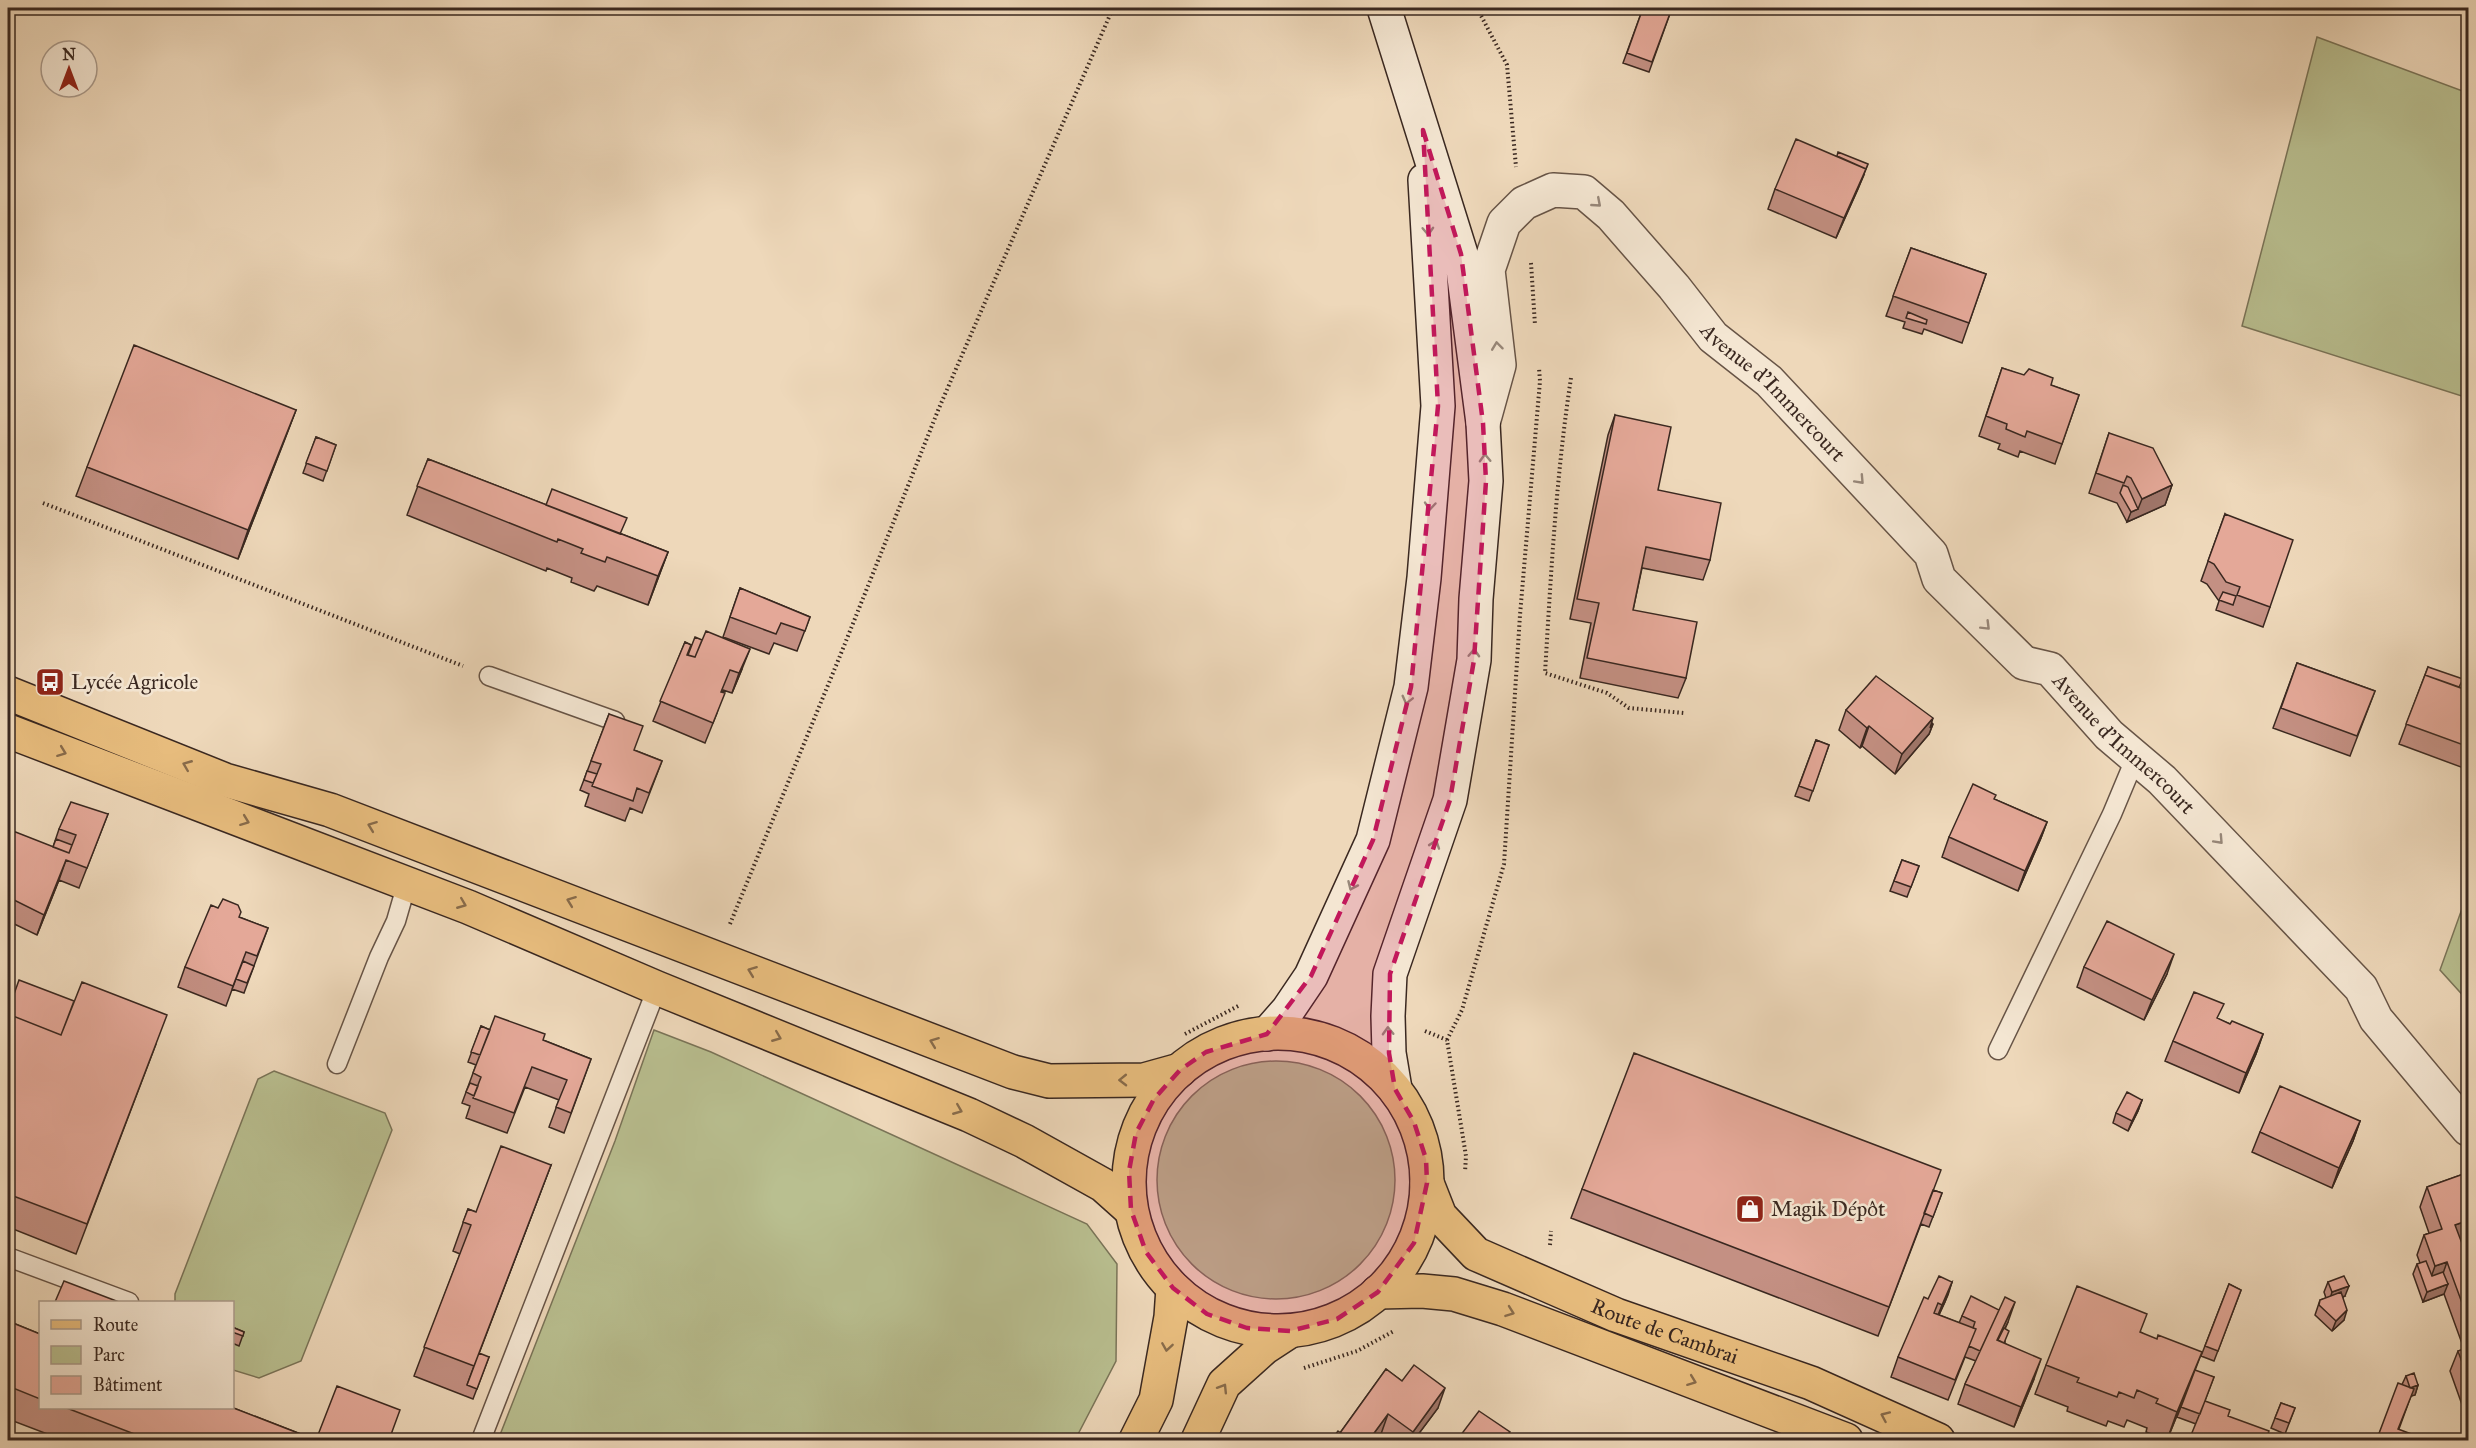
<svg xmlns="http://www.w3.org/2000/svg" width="2476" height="1448" viewBox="0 0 2476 1448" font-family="'IM FELL Great Primer',serif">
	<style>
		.green { fill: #b9bf90; stroke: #7a7458; stroke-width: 1.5 }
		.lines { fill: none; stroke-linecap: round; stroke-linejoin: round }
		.lane-casing { stroke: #675446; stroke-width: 21 }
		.street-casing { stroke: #675446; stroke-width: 36 }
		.secondary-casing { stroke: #3a2820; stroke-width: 36 }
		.primary-casing { stroke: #3a2820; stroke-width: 36 }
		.path { stroke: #3a2820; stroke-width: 4; stroke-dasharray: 1.5 3; stroke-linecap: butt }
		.lane { stroke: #f4e6d2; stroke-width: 18 }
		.street { stroke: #f4e6d2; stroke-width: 33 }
		.secondary { stroke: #f4e6d2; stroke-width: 33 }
		.primary { stroke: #e7bc7d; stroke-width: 33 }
		.wall { fill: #c49083; stroke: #3a2820; stroke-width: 1.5 }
		.shaded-wall { fill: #a0766a; stroke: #3a2820; stroke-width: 1.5 }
		.building { fill: #e4a898; stroke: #3a2820; stroke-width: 1.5 }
		.oneway { stroke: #978779 }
		.oneway2 { stroke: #886b4a }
		.marked { fill: #c2185b; fill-opacity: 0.2; stroke: #c2185b; stroke-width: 4.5; stroke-dasharray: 12 8; stroke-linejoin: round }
		.labels { text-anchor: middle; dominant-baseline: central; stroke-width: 5; stroke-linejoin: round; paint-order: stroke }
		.street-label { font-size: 21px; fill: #3a2820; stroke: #f4e6d2 }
		.poi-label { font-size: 21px; fill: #3a2820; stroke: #f4e6d2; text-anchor: start }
	</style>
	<rect width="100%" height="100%" fill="#eed8ba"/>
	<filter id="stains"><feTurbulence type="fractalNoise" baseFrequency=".00333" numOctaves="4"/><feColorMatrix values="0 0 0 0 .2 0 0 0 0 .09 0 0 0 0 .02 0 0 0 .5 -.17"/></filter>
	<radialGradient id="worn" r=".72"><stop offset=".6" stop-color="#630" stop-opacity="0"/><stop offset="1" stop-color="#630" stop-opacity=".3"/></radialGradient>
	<path class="green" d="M2317,37L2468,93V398L2242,326Z
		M2468,892V1001L2440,970Z
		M654,1030L711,1052L1087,1224L1117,1264L1116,1361L1075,1440H498L615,1141Z
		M1157 1180a119 119 0 1 1 238 0a119 119 0 1 1-238 0Z
		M274,1071L385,1113L392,1130L301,1361L259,1378L233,1370L232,1302H175V1294L258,1079Z"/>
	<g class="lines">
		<g class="lane-casing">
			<path id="lane" d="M489,676L615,721
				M1998,1050L2112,814L2135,759
				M337,1064L379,957L396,921L407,883
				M8,1257L129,1302
				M481,1440L657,988"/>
		</g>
		<g class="street-casing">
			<g id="street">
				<path id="s1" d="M1483,423L1499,365L1488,270L1504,223L1524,203L1553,190L1584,192L1611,215L1674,287L1713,337L1769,381L1931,554L1939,579L2024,663L2050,669L2109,735L2162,780L2361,988L2376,1019L2468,1129"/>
			</g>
		</g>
		<g class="secondary-casing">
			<path id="secondary" d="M1384,8L1461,254L1483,423L1486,481L1476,599L1474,660L1450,800L1390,974L1388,1016L1389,1053L1395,1089
				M1267,1034L1288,1010L1311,976L1373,840L1411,687L1424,578L1438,406L1425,180"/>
		</g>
		<g class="primary-casing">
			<g id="primary">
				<path d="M8,693L225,780L330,810L1013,1072L1049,1081L1144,1080L1180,1070"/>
				<path d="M8,731L468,907L657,988L969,1115L1024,1141L1103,1185L1131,1210"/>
				<circle cx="1278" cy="1182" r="149"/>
				<path id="s2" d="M1427,1183L1440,1216L1476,1254L1616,1315L1811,1383L1938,1440"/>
				<path d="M1378,1292L1422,1291L1454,1294L1503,1309L1846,1440"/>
				<path d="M1136,1440L1156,1400L1171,1317L1173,1288"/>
				<path d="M1198,1440L1224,1384L1264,1348L1290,1331"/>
			</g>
		</g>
		<path class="path" d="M1477,8L1507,65L1516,167
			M1531,263L1535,325
			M1571,378C1556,476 1551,574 1545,673L1607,693L1629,708L1684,713
			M43,503L463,666
			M730,924L842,651L939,408L1113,8
			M1425,1031L1447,1040L1466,1156L1465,1172
			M1185,1034L1240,1005
			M1447,1040L1462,1010L1504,864L1520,615L1540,381L1539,368
			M1550,1245L1551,1231
			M1304,1368L1357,1351L1394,1331"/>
		<use href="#lane" class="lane"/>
		<use href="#street" class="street"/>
		<use href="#secondary" class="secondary"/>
		<use href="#primary" class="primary"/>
	</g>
	<path class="wall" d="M1643,8H1672L1649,72L1623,63Z
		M1864,175L1836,238L1768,209L1775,189Z
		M1911,248L1986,274L1962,343L1924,329L1922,334L1903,328L1905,322L1886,316Z
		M2002,368L2079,395L2055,464L2020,451L2018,457L1998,449L2000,444L1979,436Z
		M296,410L238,559L76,496L87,467Z
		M1615,415L1658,490L1710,560L1703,580L1642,568L1633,610L1686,678L1678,698L1580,678L1591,623L1570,619L1608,435Z
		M2109,433L2172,485L2165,505L2127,522L2117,503L2089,493Z
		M316,437L336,445L323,481L303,473Z
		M428,459L668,552L648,605L597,586L594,591L571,582L572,578L547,568L546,571L407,515Z
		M2225,514L2270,607L2263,627L2216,610L2219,601L2207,584L2201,581Z
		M740,588L810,617L797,651L774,643L769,654L723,637Z
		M685,642L742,669L732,693L723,690L717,713L705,743L653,721Z
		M2297,663L2375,691L2350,756L2273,728Z
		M2428,667L2459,687L2469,691V770L2399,744Z
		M1846,710L1932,723L1933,724L1929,734L1895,774L1862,746L1860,748L1839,730Z
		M609,714L634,750L662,761L642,813L630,808L625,821L585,806L589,794L580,790Z
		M1816,740L1829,745L1809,801L1795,796Z
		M1994,799L2047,822L2041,838L2018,891L1942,857L1949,837Z
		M108,814L79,888L59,880L37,935L8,921V844L53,847L59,829Z
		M1902,860L1919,866L1907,897L1890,891Z
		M239,917L268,928L244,993L232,989L237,976L226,1006L178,987L185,967Z
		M2084,967L2167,974L2144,1020L2077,987Z
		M8,1011L156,1044L76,1254L8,1227Z
		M2218,1019L2230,1024L2263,1034L2256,1054L2239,1093L2165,1061L2173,1041Z
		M481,1026L490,1030L543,1040L591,1059L564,1133L549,1127L559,1100L525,1087L507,1133L466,1118L470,1106L462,1103L476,1065L468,1062Z
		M2142,1100L2138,1111L2128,1131L2113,1123L2116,1113Z
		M2360,1121L2353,1141L2332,1188L2252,1152L2260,1132Z
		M551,1165L476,1360L489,1357L473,1399L414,1376L460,1254L453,1251L468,1209L476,1212Z
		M2469,1172V1237L2461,1240L2466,1254L2469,1253V1412L2465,1413L2450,1371L2458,1351L2464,1349L2444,1294L2423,1302L2413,1274L2417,1264L2420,1263L2417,1255L2424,1235L2429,1233L2420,1207L2427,1187Z
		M1582,1189L1933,1190L1942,1193L1929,1227L1921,1224L1878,1336L1571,1218Z
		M1952,1282L1948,1295L1939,1315L1959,1323L1962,1316L2008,1322L2005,1329V1343L2034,1379L2014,1427L1958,1404L1965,1384L1976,1361L1965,1357L1948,1400L1891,1377L1898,1357L1928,1299Z
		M2328,1282L2345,1296L2343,1297L2344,1320L2332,1331L2315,1315L2320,1300L2326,1298L2324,1292Z
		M2229,1284L2241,1290L2214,1361L2201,1356Z
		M8,1321L40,1334V1407H231L316,1440H389H63L8,1419Z
		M232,1327L244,1332L239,1346L232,1343Z
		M2141,1332L2194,1372L2214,1377L2196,1424L2177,1417L2189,1386L2167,1440L2146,1432L2147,1428L2127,1420L2124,1427L2108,1421L2106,1426L2067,1411L2068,1407L2035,1394L2046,1365Z
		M1386,1369L1438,1408L1414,1440H1390L1381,1434L1376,1440H1331L1340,1433Z
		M2406,1376L2418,1385L2415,1395L2411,1396L2399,1429L2378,1436Z
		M2281,1403L2295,1408L2285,1434L2271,1428Z"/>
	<path class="shaded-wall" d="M1868,164L1858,189L1836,238L1844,218Z
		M296,410L285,439L238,559L248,530Z
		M2172,485L2165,505L2127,522L2131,512L2138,509L2142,499Z
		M668,552L657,581L648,605L658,576Z
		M750,649L742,669L732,693L739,673Z
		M1933,718L1930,728L1933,724L1929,734L1895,774L1902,754Z
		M1869,726L1862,746L1860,748L1867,728Z
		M2047,822L2041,838L2018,891L2025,871Z
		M66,860L59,880L37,935L44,915Z
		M2174,954L2167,974L2144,1020L2152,1000Z
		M2263,1034L2256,1054L2239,1093L2246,1073Z
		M2142,1100L2138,1111L2128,1131L2132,1121Z
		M2360,1121L2353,1141L2332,1188L2339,1168Z
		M551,1165L540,1194L467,1385L474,1366Z
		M2469,1220V1237L2448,1245L2455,1225Z
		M2447,1262L2440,1282L2428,1286L2435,1266Z
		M1952,1282L1945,1302L1934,1325L1942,1305Z
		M2448,1284L2444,1294L2423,1302L2427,1292Z
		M2349,1286L2345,1296L2329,1302L2332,1292Z
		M2015,1302L2008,1322L1994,1350L1997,1340Z
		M2347,1310L2344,1320L2332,1331L2336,1321Z
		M2202,1352L2191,1381L2167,1440L2177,1412Z
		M2041,1359L2034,1379L2014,1427L2021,1407Z
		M2418,1385L2415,1395L2411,1396L2410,1388Z
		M1445,1388L1438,1408L1414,1440H1410L1413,1432Z
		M2469,1403V1412L2465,1413Z
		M1388,1414L1381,1434L1376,1440H1369Z"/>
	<path class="building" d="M1643,8H1672L1652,62L1627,53Z
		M1796,139L1866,169L1844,218L1775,189Z
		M1838,152L1868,164L1862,178L1866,169L1837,156Z
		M1911,248L1986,274L1969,323L1893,296Z
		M1908,312L1927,320L1926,324L1906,318Z
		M134,345L296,410L248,530L87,467Z
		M2002,368L2024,375L2029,369L2053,378L2051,385L2079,395L2062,444L2027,431L2025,437L2006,429L2007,424L1986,416Z
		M1615,415L1671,427L1658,490L1721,503L1710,560L1646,547L1633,610L1697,622L1686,678L1587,658L1599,603L1577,599Z
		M2109,433L2153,448L2172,485L2142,499L2131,478L2127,476L2124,483L2096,473Z
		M316,437L336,445L327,471L306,463Z
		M428,459L668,552L658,576L607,557L605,562L581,553L583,549L558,539L557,542L417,486Z
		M2123,485L2128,487L2138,509L2131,512L2120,493Z
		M552,489L627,518L620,534L546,505Z
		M2225,514L2293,540L2270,607L2237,595L2240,587L2226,582L2214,564L2208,561Z
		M740,588L810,617L805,631L781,623L776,634L730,617Z
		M2223,592L2236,596L2233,605L2219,600Z
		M706,631L750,649L739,673L730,670L721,692L725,693L713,723L660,701L685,642L691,645L687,655L695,657Z
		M695,637L702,640L695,657L688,655Z
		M2297,663L2375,691L2357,736L2281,708Z
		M2428,667L2463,679L2459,687L2425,675Z
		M2425,675L2469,691V747L2406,724Z
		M1876,676L1933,718L1902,754L1869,726L1867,728L1846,710Z
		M609,714L643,726L634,750L662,761L649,793L637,788L633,801L592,786L601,764L591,761Z
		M1816,740L1829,745L1813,791L1799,786Z
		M587,771L597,774L593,783L584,780Z
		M1973,784L1996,795L1994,799L2047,822L2025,871L1949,837Z
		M71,802L108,814L87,868L66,860L44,915L8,897V844L13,831L69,853L76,835L59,829Z
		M56,839L72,845L69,853L53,847Z
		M1902,860L1919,866L1911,887L1894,881Z
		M223,899L238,905L241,912L239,917L268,928L257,956L246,952L233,986L185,967L211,905L218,908Z
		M2107,921L2174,954L2152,1000L2084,967Z
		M243,961L254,966L247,983L236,979Z
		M19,980L74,1001L61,1035L8,1014V1011Z
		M82,982L167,1015L87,1224L8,1194V1014L61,1035Z
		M2194,992L2224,1004L2217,1018L2230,1024L2232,1021L2263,1034L2246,1073L2173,1041Z
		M495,1016L545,1034L543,1040L591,1059L571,1113L556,1107L567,1080L532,1067L514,1113L473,1098L481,1077L473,1073Z
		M481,1026L490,1030L480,1055L471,1052Z
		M1634,1053L1941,1170L1889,1307L1582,1189Z
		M470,1083L478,1086L474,1096L466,1092Z
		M2280,1086L2360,1121L2339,1168L2260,1132Z
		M2127,1092L2142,1100L2132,1121L2116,1113Z
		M501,1146L551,1165L474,1366L424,1347L471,1225L463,1222L468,1209L476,1212Z
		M2469,1172V1220L2455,1225L2466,1254L2469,1253V1322L2447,1262L2435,1266L2424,1235L2442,1229L2427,1187Z
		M1933,1190L1942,1193L1933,1217L1924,1213Z
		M2426,1261L2432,1276L2443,1272L2448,1284L2427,1292L2417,1264Z
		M1939,1276L1952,1282L1942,1305L1938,1303L1934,1313L1976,1329L1955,1380L1898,1357L1924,1297L1928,1299Z
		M2344,1276L2349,1286L2332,1292L2328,1282Z
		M64,1281L119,1302H55Z
		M2229,1284L2241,1290L2218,1351L2205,1346Z
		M2077,1286L2147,1314L2140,1332L2157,1339L2158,1335L2202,1352L2177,1412L2156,1403L2158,1399L2137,1390L2134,1398L2119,1392L2117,1397L2077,1382L2079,1378L2046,1365Z
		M2341,1292L2347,1310L2336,1321L2319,1305L2320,1300Z
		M1971,1296L1999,1310L1980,1351L1969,1346L1976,1329L1973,1328L1975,1322L1962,1316Z
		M2005,1297L2015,1302L1997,1340L2041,1359L2021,1407L1965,1384Z
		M8,1321L40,1334V1399L8,1386Z
		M232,1327L244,1332L243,1336L232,1332Z
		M2004,1328L2009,1331L2004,1343L1998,1340Z
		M2469,1348V1382L2458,1351Z
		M479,1353L489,1357L477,1389L467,1385Z
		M1414,1365L1445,1388L1413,1432L1388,1414L1369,1440H1351L1340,1433L1386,1369L1402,1381Z
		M2195,1370L2214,1377L2200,1414L2181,1407Z
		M2414,1373L2418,1385L2410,1388L2406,1376Z
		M2398,1383L2414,1389L2398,1429L2414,1435L2412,1440H2368L2370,1434L2378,1436Z
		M337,1386L400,1410L389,1440H150L64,1407H231L316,1440Z
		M2205,1401L2230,1410L2228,1416L2269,1431L2266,1440H2189Z
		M2281,1403L2295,1408L2289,1423L2275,1418Z
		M1479,1411L1510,1432L1504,1440H1457Z
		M1338,1431L1351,1440H1331Z
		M2284,1435L2300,1440H2282Z"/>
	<defs><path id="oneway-chevron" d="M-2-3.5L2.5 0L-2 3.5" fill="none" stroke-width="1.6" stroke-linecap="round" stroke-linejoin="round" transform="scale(1.5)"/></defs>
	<g class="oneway">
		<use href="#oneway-chevron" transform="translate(1597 203) rotate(41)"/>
		<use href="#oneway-chevron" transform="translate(1428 231) rotate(87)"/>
		<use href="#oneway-chevron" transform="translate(1497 346) rotate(-97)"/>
		<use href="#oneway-chevron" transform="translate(1485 458) rotate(-92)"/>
		<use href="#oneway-chevron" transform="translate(1860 480) rotate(47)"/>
		<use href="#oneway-chevron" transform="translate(1430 506) rotate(95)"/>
		<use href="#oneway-chevron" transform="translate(1986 626) rotate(45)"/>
		<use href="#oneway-chevron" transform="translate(1474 653) rotate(-87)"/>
		<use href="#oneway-chevron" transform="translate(1407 700) rotate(104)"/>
		<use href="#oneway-chevron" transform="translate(2219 840) rotate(47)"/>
		<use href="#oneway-chevron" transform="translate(1435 844) rotate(-71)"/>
		<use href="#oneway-chevron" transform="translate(1352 886) rotate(114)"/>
		<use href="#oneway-chevron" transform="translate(1388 1031) rotate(-92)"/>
	</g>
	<g class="oneway2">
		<use href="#oneway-chevron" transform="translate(62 752) rotate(21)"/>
		<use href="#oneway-chevron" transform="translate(187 765) rotate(-158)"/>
		<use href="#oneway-chevron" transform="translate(245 821) rotate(21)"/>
		<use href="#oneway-chevron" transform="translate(372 826) rotate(-159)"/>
		<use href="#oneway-chevron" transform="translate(571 901) rotate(-159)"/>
		<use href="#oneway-chevron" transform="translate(462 904) rotate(22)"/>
		<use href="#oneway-chevron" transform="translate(752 971) rotate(-159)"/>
		<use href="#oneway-chevron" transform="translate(777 1037) rotate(22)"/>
		<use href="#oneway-chevron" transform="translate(934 1042) rotate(-159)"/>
		<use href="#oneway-chevron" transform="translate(1123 1080) rotate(179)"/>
		<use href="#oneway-chevron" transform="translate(958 1110) rotate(22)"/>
		<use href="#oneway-chevron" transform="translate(1510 1312) rotate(20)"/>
		<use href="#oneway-chevron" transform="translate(1167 1347) rotate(99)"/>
		<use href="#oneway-chevron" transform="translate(1692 1381) rotate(21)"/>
		<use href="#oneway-chevron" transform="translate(1223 1388) rotate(-58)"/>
		<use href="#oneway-chevron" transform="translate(1885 1416) rotate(-156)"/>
	</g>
	<path class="marked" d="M1423,130L1461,254L1483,423L1486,481L1474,660L1450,800L1390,974L1389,1053L1395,1089L1414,1122L1426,1159L1427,1183L1414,1243L1378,1292L1337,1319L1290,1331L1247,1328L1207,1314L1173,1288L1146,1252L1131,1210L1129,1171L1136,1133L1154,1099L1180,1070L1206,1052L1267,1034L1311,976L1373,840L1411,687L1438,406Z"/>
	<defs>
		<g id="bus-square" transform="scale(1.5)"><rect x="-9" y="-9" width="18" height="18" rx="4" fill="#8f2418" stroke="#f4e6d2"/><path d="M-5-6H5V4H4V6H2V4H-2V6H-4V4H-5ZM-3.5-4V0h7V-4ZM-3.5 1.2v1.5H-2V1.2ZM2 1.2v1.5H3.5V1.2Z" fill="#fff"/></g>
		<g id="shop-square" transform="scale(1.5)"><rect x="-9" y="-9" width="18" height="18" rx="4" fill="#8f2418" stroke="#f4e6d2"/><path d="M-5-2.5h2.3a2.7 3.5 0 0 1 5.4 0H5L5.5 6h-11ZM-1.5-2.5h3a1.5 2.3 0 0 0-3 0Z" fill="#fff"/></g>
	</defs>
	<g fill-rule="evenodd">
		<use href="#bus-square" x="50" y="682"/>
		<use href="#shop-square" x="1750" y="1209"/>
	</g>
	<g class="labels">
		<g class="street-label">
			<text stroke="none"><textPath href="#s1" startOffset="573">Avenue d'Immercourt</textPath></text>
			<text stroke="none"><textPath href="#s1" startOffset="1077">Avenue d'Immercourt</textPath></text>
			<text stroke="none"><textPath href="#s2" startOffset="292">Route de Cambrai</textPath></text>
		</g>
		<g class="poi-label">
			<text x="71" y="682">Lycée Agricole</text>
			<text x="1771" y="1209">Magik Dépôt</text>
		</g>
	</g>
	<rect width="2476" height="1448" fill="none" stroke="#eed8ba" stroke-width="30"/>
	<rect x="9" y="9" width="2458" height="1430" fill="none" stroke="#3a2820" stroke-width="3"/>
	<rect x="15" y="15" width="2446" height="1418" fill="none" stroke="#3a2820" stroke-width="1.5"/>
	<rect x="39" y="1301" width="195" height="108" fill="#f4e6d2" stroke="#aa9a8b" stroke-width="1.5"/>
	<rect x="51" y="1320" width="30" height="9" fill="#e7bc7d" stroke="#aa9a8b" stroke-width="1.5"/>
	<text x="93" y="1331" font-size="18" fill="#3a2820">Route</text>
	<rect x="51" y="1346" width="30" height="18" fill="#b9bf90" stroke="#aa9a8b" stroke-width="1.5"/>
	<text x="93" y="1361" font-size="18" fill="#3a2820">Parc</text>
	<rect x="51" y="1376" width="30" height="18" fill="#e4a898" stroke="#aa9a8b" stroke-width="1.5"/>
	<text x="93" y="1391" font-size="18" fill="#3a2820">Bâtiment</text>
	<g transform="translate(69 69)"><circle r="28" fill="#f4e6d2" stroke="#aa9a8b" stroke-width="1.5"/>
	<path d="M0-4.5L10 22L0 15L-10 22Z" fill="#8f2418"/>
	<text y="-9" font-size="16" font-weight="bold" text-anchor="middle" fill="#3a2820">N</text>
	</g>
	<rect width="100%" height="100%" filter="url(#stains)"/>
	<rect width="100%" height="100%" fill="url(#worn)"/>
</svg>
